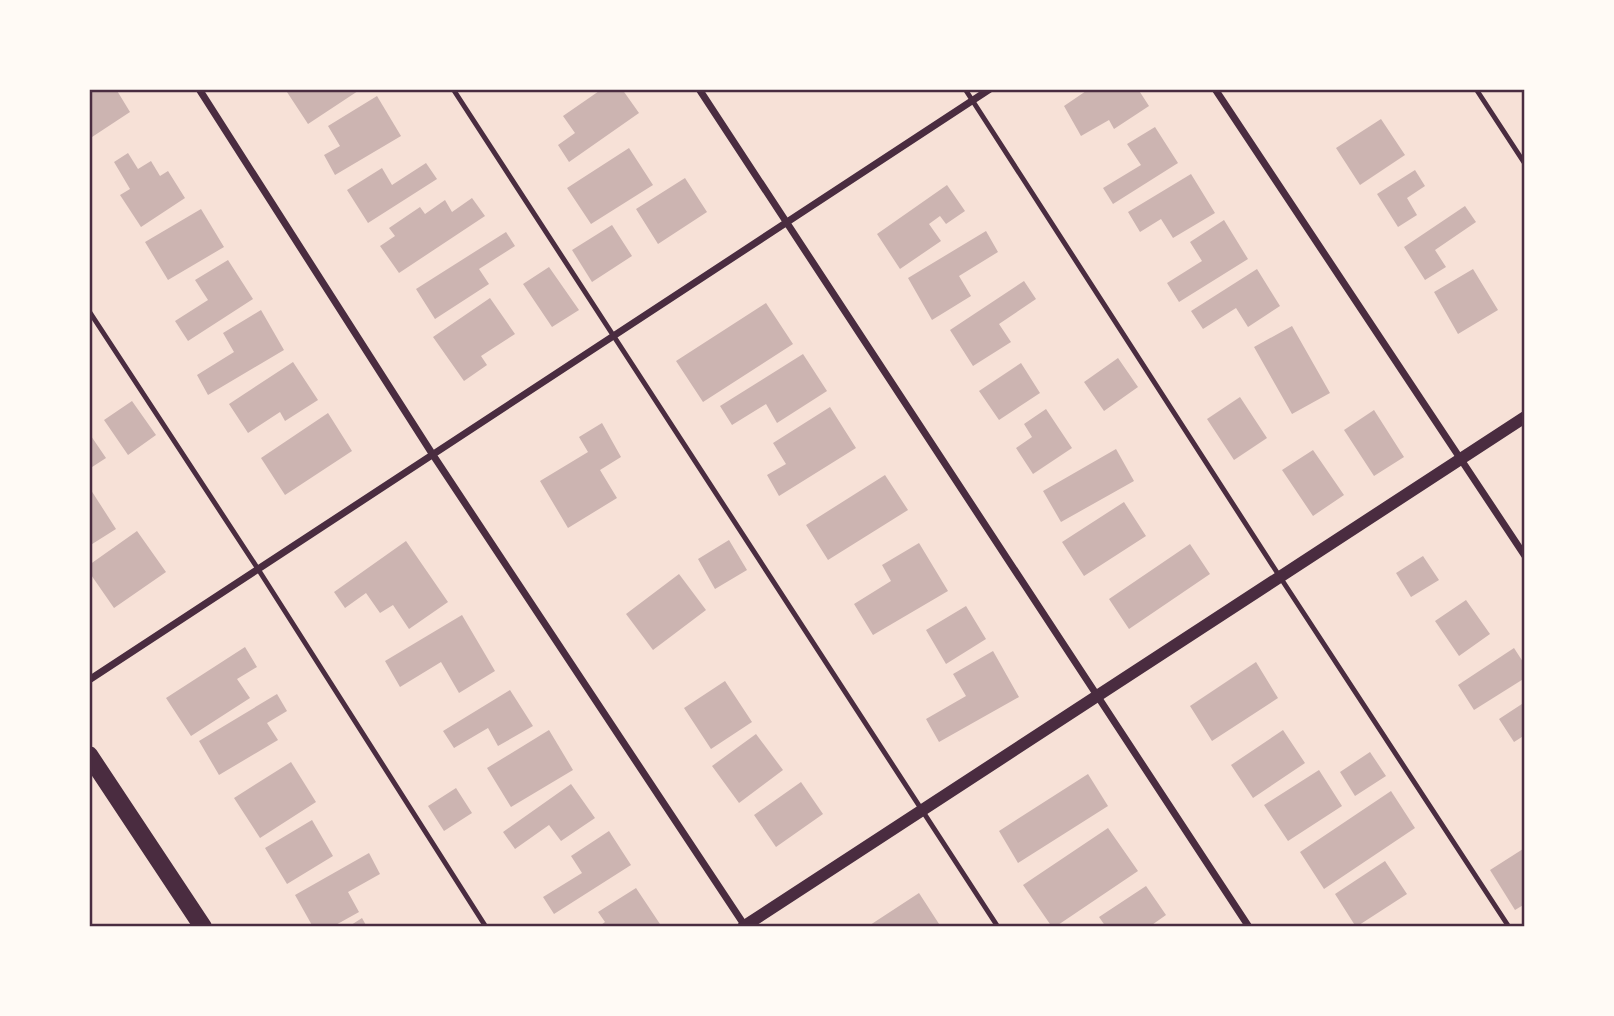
<svg xmlns="http://www.w3.org/2000/svg" width="1614" height="1016" viewBox="0 0 1614 1016" font-family="'Source Sans 3',sans-serif">
	<style>
		.building { fill: #ccb4b1 }
		.lines { fill: none; stroke-linecap: round; stroke-linejoin: round }
		.service { stroke: #4a2c40; stroke-width: 5 }
		.minor { stroke: #4a2c40; stroke-width: 7 }
		.tertiary { stroke: #4a2c40; stroke-width: 12 }
		.primary { stroke: #4a2c40; stroke-width: 18 }
		.neatline { fill: none; stroke: #4a2c40; stroke-width: 2.5 }
	</style>
	<rect width="100%" height="100%" fill="#f7e1d7"/>
	<path class="building" d="M89,89H116L130,112L89,139Z
		M285,89H361L308,124Z
		M602,89H622L639,113L569,162L558,145L575,133L563,116Z
		M1089,89H1138L1149,106L1114,129L1109,120L1081,136L1064,106Z
		M377,96L401,136L335,175L324,155L340,146L328,126Z
		M1381,119L1405,155L1360,185L1336,148Z
		M1155,127L1178,163L1113,204L1103,188L1141,165L1127,144Z
		M629,148L653,185L591,224L567,188Z
		M128,153L138,169L151,161L160,176L168,171L185,198L141,227L120,195L130,189L114,162Z
		M426,163L437,179L368,223L347,190L382,168L392,185Z
		M1415,170L1425,186L1407,198L1417,215L1398,227L1377,194Z
		M1191,174L1215,213L1173,238L1161,219L1140,232L1128,212Z
		M685,178L707,212L658,244L636,209Z
		M947,185L965,211L946,224L940,216L929,224L941,241L900,269L877,234Z
		M472,198L485,216L399,273L380,246L395,236L389,228L420,207L425,214L445,200L452,212Z
		M1465,206L1476,222L1435,250L1446,267L1425,280L1404,247Z
		M201,209L224,247L168,280L145,242Z
		M1224,220L1248,259L1179,302L1167,283L1202,261L1190,242Z
		M612,225L632,256L592,282L572,250Z
		M986,231L998,252L959,276L971,296L932,320L908,278Z
		M506,232L515,246L479,269L489,284L435,319L416,289Z
		M228,260L253,299L188,341L175,321L208,300L195,280Z
		M549,267L579,310L552,327L523,284Z
		M1257,269L1280,306L1248,327L1236,308L1203,329L1191,311Z
		M1473,269L1498,310L1458,334L1434,292Z
		M1024,281L1036,299L999,324L1011,342L973,366L950,330Z
		M490,298L515,334L481,356L487,365L464,381L433,337Z
		M766,303L793,344L703,402L676,361Z
		M261,310L284,350L208,395L197,375L234,352L223,333Z
		M1292,326L1330,393L1292,414L1254,347Z
		M803,354L827,391L777,423L766,404L732,425L720,406Z
		M1118,358L1138,387L1104,411L1084,382Z
		M293,362L318,400L285,421L280,412L248,433L229,404Z
		M1021,363L1040,393L999,420L979,391Z
		M1240,397L1267,438L1234,460L1207,419Z
		M132,401L156,435L128,455L104,420Z
		M830,407L856,448L779,496L767,475L786,464L773,443Z
		M1046,409L1072,448L1033,474L1016,448L1032,437L1024,424Z
		M1374,410L1404,457L1374,476L1344,430Z
		M328,413L352,451L285,495L261,458Z
		M602,423L621,457L600,470L617,498L568,528L540,481L588,452L579,437Z
		M89,433L106,458L89,469Z
		M1116,449L1134,481L1061,522L1043,491Z
		M1313,450L1344,495L1313,516L1282,470Z
		M885,475L908,510L828,560L806,525Z
		M89,487L116,529L89,546Z
		M1124,502L1146,536L1084,576L1062,542Z
		M137,531L166,572L114,608L89,572V565Z
		M729,540L747,570L715,589L698,559Z
		M406,541L448,602L409,629L393,605L380,613L366,593L345,608L334,592Z
		M919,543L948,591L873,635L854,604L891,581L882,565Z
		M1190,544L1210,574L1129,629L1109,599Z
		M1423,556L1439,580L1411,597L1396,573Z
		M679,574L706,610L653,650L626,614Z
		M1466,600L1490,634L1459,656L1435,621Z
		M966,606L986,639L946,664L926,630Z
		M462,615L495,671L459,693L441,662L400,687L385,661Z
		M245,647L257,667L237,679L250,698L191,736L166,698Z
		M1514,648L1525,665V678L1474,710L1458,685Z
		M993,651L1019,697L939,742L926,719L966,696L953,674Z
		M1256,662L1278,698L1212,741L1190,706Z
		M725,681L752,722L711,749L684,708Z
		M510,690L533,726L498,746L488,728L454,748L443,731Z
		M277,694L287,711L267,723L278,740L219,775L199,741Z
		M1525,702V735L1514,742L1499,719Z
		M549,730L573,770L511,807L487,768Z
		M1283,730L1305,763L1253,798L1231,765Z
		M756,734L783,770L739,803L712,766Z
		M1370,752L1386,776L1355,796L1340,772Z
		M291,762L316,802L260,838L234,798Z
		M1319,770L1342,806L1288,841L1264,805Z
		M1088,774L1108,806L1018,863L999,831Z
		M801,782L823,814L776,847L754,815Z
		M571,784L595,818L561,841L549,825L515,849L503,832Z
		M456,788L472,813L444,831L428,806Z
		M1391,791L1415,828L1324,889L1300,852Z
		M312,820L333,856L287,884L265,848Z
		M1108,828L1138,871L1055,927H1052L1023,885Z
		M609,831L631,865L554,914L543,897L582,873L571,856Z
		M1523,849L1525,904L1515,910L1490,870Z
		M369,853L380,874L348,892L359,912L332,927H313L295,895Z
		M1385,861L1407,894L1356,927L1335,894Z
		M1146,886L1166,915L1149,927H1106L1099,917Z
		M636,888L662,927H598L605,922L598,912Z
		M919,893L941,927H867Z
		M362,918L367,927H348Z"/>
	<g class="lines">
		<path class="service" d="M453,89L998,927
			M965,89L1280,577L1509,927
			M1476,89L1525,164
			M89,311L258,569L486,927"/>
		<path class="minor" d="M199,89L433,455L745,926
			M699,89L1249,927
			M1215,89L1525,556
			M89,680L990,89"/>
		<path class="tertiary" d="M743,927L1525,417"/>
		<path class="primary" d="M89,755L203,927"/>
	</g>
	<rect width="1614" height="1016" fill="none" stroke="#fffaf5" stroke-width="182"/>
	<rect x="91" y="91" width="1432" height="834" class="neatline"/>
</svg>
